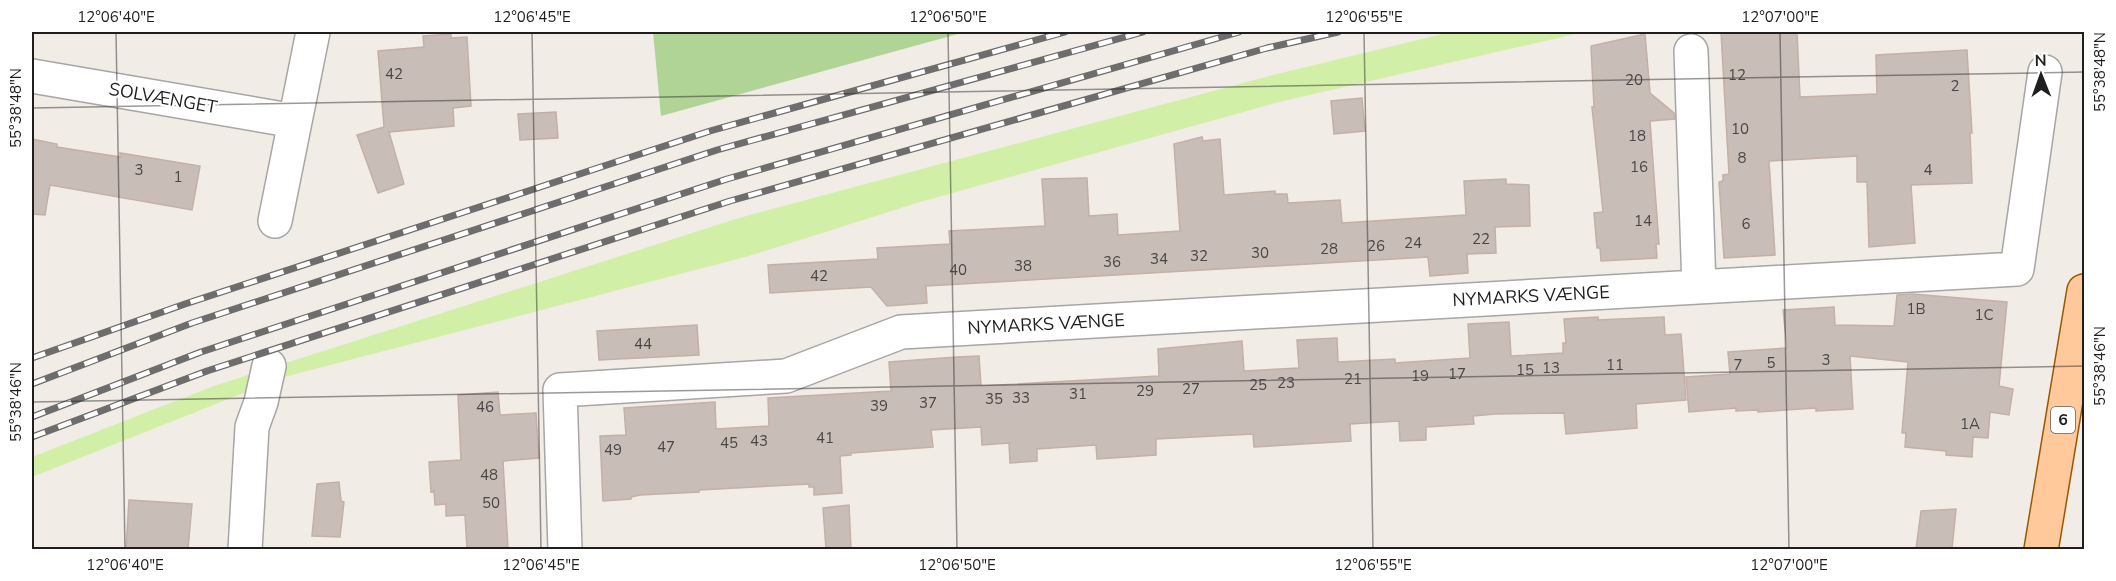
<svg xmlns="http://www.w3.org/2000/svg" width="2116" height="581" viewBox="0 0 2116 581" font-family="'Nunito Sans',sans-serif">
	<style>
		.grass { fill: #d2efa7 }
		.forest { fill: #afd496 }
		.building { fill: #c9bdb8; stroke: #c4b0a6; stroke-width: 1.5 }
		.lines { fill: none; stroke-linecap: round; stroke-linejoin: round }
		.minor-casing { stroke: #a6a6a6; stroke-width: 36 }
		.major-casing { stroke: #9b5700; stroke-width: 36 }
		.minor { stroke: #fff; stroke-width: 33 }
		.major { stroke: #ffc99c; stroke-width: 33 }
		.rail-casing { stroke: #6d6d6d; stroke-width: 7 }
		.rail { stroke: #fff; stroke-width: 4.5; stroke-dasharray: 14; stroke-linecap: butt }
		.ticks { fill: none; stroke: #1f1f1f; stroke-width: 1.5; stroke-opacity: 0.45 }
		.labels { text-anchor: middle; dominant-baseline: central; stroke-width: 5; stroke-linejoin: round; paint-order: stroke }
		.number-label { font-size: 15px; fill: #4a4645 }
		.shield { fill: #fff; stroke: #626262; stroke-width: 1.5 }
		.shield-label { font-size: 16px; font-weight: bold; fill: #1f1f1f }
		.street-label { font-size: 18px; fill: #1f1f1f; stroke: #fff }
		.neatline { fill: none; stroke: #1f1f1f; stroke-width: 2 }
		.ticks-label { font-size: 15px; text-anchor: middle; fill: #1f1f1f }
	</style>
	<rect width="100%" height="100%" fill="#f1ece5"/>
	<path class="grass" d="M1451,32H1584L1279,102L920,202L749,256L284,377L32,477V457L214,386L739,218L1277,74Z
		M1960,32H2066L2065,34Z"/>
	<path class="forest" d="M653,32H965L661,116Z"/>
	<path class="building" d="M1721,32H1797L1800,97L1877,94L1876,55L1967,50L1972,133H1970L1972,183L1911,185L1915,243L1869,247L1867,182H1857V156L1769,161L1775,255L1724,258L1719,182L1723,181V175L1729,174Z
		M451,34V38L467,37L471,106L453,108L454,126L389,132L404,184L378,193L357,135L384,127L378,51L424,47L423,36Z
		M1645,34L1650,93L1674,113L1675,119L1650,121L1659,244H1656L1657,258L1601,261L1600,248H1597L1594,213L1603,212L1592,107H1594L1591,46Z
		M1362,98L1365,131L1334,134L1331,101Z
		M556,112L558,138L520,140L518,114Z
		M1202,137L1203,141L1220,139L1224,195L1275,191V194H1287L1288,203L1340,200L1342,223L1466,215L1464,181L1506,179V184L1529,185L1530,226L1495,227L1496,253L1467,254L1468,273L1430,276L1428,257L926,286L927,303L887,306L871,287L770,293L768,265L878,259L877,248L950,244L949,231L1045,226L1042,179L1087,178L1089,216L1117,214L1118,235L1180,231L1174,144Z
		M32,139L57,144V147L120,157V153L200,166L192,210L50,185L45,215L32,214Z
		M1912,294L2007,302L1999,386L2013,389L2009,415L1990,412L1988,438L1973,437L1972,457L1946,455V451L1905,447L1906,433H1902L1908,362L1850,356L1853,409L1816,411V408L1758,412V410L1736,411V408L1689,412L1686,377L1730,374L1728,352L1787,348L1783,310L1834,307L1835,325L1894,326L1897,295Z
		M1598,317V320L1664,317L1665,335L1681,334L1686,400L1636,404L1637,428L1566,434L1564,413L1495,414L1473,416L1474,424L1426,427V440L1400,441L1399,421L1350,424L1351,441L1254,447L1253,434L1156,439V455L1097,459L1096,445L1037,449V461L1010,463L1009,443L982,445L981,427L931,430L933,447L851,453V455L840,456L842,493L814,495V487H809V484L699,490V492L640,495L631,497V499L603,501L600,436L626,435L624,408L715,402L716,429L769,426L768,398L891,391L889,362L957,357L979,356L981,386L1159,376L1158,349L1242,341L1244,371L1299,368L1297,340L1337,338L1338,362L1395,359V363L1470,358L1468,324L1509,322L1511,356L1563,353V343H1566L1564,319Z
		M697,325L699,355L599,360L597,331Z
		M498,392L500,415L536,413L539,458L503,461L508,549H467L465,515L446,516V504L435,505L434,491L431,492L429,462L461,460L458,395Z
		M339,482L341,501L344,502L340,537L312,536L317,484Z
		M129,500L192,504L188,549H126Z
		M849,505L851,549H826L823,508Z
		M1956,509L1952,549H1916L1921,511Z"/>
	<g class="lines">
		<g class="minor-casing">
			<path id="minor" d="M1691,51L1699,287
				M32,76L295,121
				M275,221L313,32
				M245,550L252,427L261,402L269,366
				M565,550L560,390L786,376L901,332L2017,269L2045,72"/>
		</g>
		<g class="major-casing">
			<path id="major" d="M2041,550L2084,291"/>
		</g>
		<use href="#minor" class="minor"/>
		<use href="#major" class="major"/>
		<g class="rail-casing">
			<path id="rail" d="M32,358L185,304L710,131L1065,32
				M32,384L192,323L717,150L1143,32
				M32,417L201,352L727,179L1239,32
				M32,437L207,371L730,201L1267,48L1338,32"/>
		</g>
		<use href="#rail" class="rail"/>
	</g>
	<path class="ticks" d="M116,32L125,550M532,32L541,550M948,32L957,550M1364,32L1373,550M1780,32L1789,550M32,108L2084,72M32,402L2084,366"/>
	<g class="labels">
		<g class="number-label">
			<text x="394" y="74">42</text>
			<text x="1737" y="75">12</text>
			<text x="1634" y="80">20</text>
			<text x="1955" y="86">2</text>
			<text x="1740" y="129">10</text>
			<text x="1637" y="136">18</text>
			<text x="1742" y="158">8</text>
			<text x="1639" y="167">16</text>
			<text x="139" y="170">3</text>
			<text x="1928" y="170">4</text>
			<text x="178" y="177">1</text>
			<text x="1643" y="221">14</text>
			<text x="1746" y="224">6</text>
			<text x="1481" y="239">22</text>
			<text x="1413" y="243">24</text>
			<text x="1376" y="246">26</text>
			<text x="1329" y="249">28</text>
			<text x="1260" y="253">30</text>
			<text x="1199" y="256">32</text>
			<text x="1159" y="259">34</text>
			<text x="1112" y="262">36</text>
			<text x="1023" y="266">38</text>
			<text x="958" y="270">40</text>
			<text x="819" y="276">42</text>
			<text x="1916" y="309">1B</text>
			<text x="1984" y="315">1C</text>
			<text x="643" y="344">44</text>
			<text x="1826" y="360">3</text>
			<text x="1771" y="363">5</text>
			<text x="1615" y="365">11</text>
			<text x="1738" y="365">7</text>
			<text x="1551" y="368">13</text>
			<text x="1525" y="370">15</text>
			<text x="1457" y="374">17</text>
			<text x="1420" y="376">19</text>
			<text x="1353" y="379">21</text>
			<text x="1286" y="383">23</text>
			<text x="1258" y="385">25</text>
			<text x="1191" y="389">27</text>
			<text x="1145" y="391">29</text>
			<text x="1078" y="394">31</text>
			<text x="1021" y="398">33</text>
			<text x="994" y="399">35</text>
			<text x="928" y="403">37</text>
			<text x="879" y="406">39</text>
			<text x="485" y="407">46</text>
			<text x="1970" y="424">1A</text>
			<text x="825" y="438">41</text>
			<text x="759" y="441">43</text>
			<text x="729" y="443">45</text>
			<text x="666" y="447">47</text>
			<text x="613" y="450">49</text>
			<text x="489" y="475">48</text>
			<text x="491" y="503">50</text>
		</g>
		<rect class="shield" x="2051" y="407" width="24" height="26" rx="4.5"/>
		<g class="shield-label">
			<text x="2063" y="420">6</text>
		</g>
		<g class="street-label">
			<text transform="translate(163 98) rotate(10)">SOLVÆNGET</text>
			<text transform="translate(1531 296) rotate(-3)">NYMARKS VÆNGE</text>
			<text transform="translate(1046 324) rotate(-3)">NYMARKS VÆNGE</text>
		</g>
	</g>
	<rect width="2116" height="581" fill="none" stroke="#ffffff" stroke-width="66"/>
	<g transform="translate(2041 75) rotate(359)" stroke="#ffffff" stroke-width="4.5" paint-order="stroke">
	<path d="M0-4.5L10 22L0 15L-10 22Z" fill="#1f1f1f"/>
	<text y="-9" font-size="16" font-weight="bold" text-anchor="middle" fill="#1f1f1f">N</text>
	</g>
	<rect x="33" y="33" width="2050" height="515" class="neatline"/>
	<g class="ticks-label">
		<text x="116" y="22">12°06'40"E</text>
		<text x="532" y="22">12°06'45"E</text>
		<text x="948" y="22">12°06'50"E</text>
		<text x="1364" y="22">12°06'55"E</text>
		<text x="1780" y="22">12°07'00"E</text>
		<text transform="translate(2100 72) rotate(-90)" y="5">55°38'48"N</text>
		<text transform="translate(16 108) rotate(-90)" y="5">55°38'48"N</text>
		<text transform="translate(2100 366) rotate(-90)" y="5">55°38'46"N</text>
		<text transform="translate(16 402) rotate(-90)" y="5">55°38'46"N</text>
		<text x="125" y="570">12°06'40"E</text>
		<text x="541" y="570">12°06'45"E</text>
		<text x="957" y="570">12°06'50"E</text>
		<text x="1373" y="570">12°06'55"E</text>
		<text x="1789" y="570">12°07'00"E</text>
	</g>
</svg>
